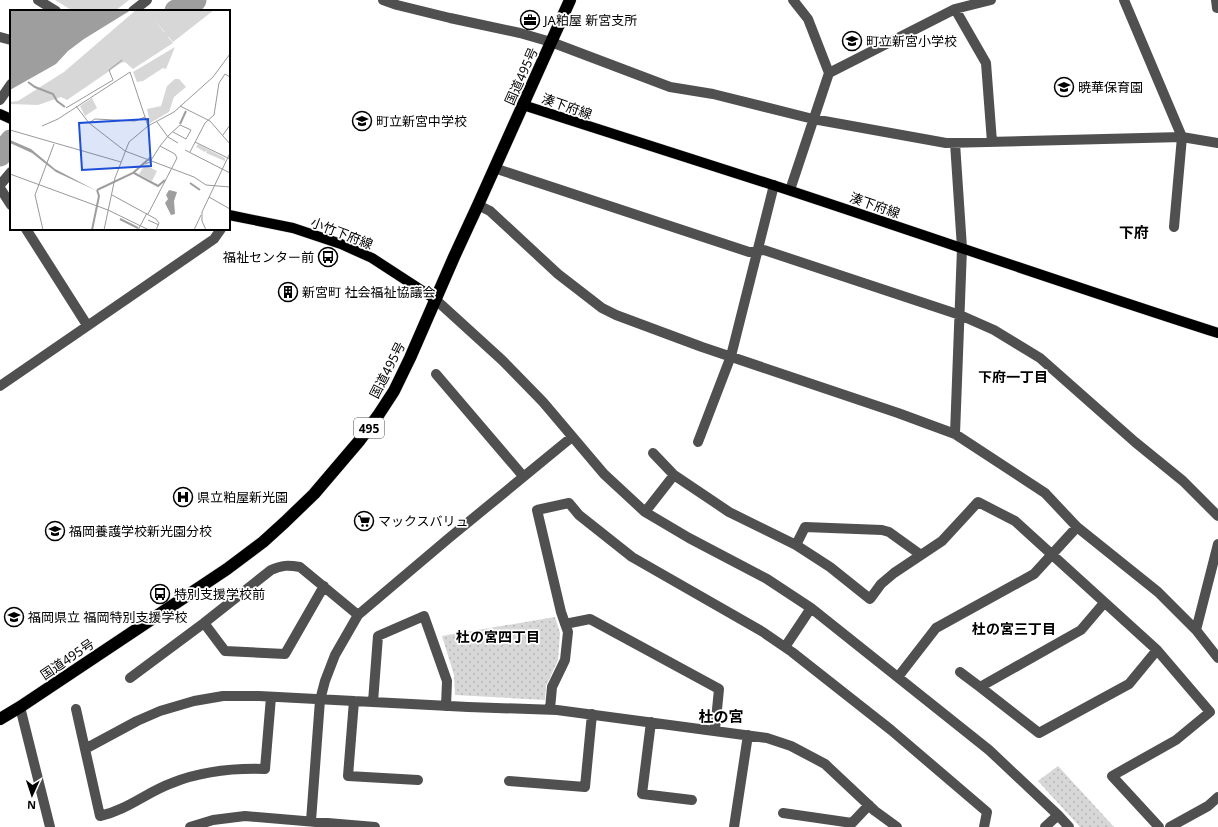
<svg xmlns="http://www.w3.org/2000/svg" width="1218" height="827" viewBox="0 0 1218 827" font-family="'Noto Sans','Noto Sans JP',sans-serif">
	<style>
		.park { fill: url(#park-dots) }
		.pitch { fill: #d7d7d7 }
		.lines { fill: none; stroke-linecap: round; stroke-linejoin: round }
		.river { stroke: #9e9e9e; stroke-width: 23 }
		.major-casing { stroke: #dbdbdb; stroke-width: 11 }
		.highway-casing { stroke: #dbdbdb; stroke-width: 13 }
		.minor { stroke: #505050; stroke-width: 10 }
		.major { stroke: #000; stroke-width: 10 }
		.highway { stroke: #000; stroke-width: 12 }
		.labels { text-anchor: middle; dominant-baseline: central; stroke-width: 3.5; stroke-linejoin: round; paint-order: stroke }
		.shield { fill: #fff; stroke: #4c4c4c; stroke-width: 1 }
		.shield-label { font-size: 12px; font-weight: bold; fill: #000 }
		.poi-label { font-size: 13px; fill: #000; stroke: #fff; text-anchor: start }
		.street-label { font-size: 13px; fill: #000; stroke: #fff }
		.neighbourhood-label { font-size: 14px; font-weight: bold; fill: #000; stroke: #fff }
		.quarter-label { font-size: 15px; font-weight: bold; fill: #000; stroke: #fff }
		.inset-river { fill: none; stroke: #9e9e9e; stroke-width: 2 }
		.inset-road { fill: none; stroke: #999; stroke-width: 1 }
		.view { fill: #1d4ed8; fill-opacity: 0.15; stroke: #1d4ed8; stroke-width: 2 }
		.inset-edge { fill: none; stroke: #000; stroke-width: 2 }
	</style>
	<defs>
		<pattern id="park-dots" width="8" height="8" patternUnits="userSpaceOnUse"><rect width="8" height="8" fill="#d7d7d7"/><path d="M2 2h.1M6 6h.1" fill="none" stroke="#b7b7b7" stroke-width="1.8" stroke-linecap="round"/></pattern>
	</defs>
	<rect width="100%" height="100%" fill="#fff"/>
	<path class="park" d="M555,617L560,633L558,660L546,686L545,700L455,695L454,675L442,636Z
		M1058,766L1114,827H1080L1038,781Z"/>
	<path class="pitch" d="M55,0H129L115,11H73Z"/>
	<g class="lines">
		<path class="river" d="M176,11L195,0
			M0,155L11,141"/>
		<g class="major-casing">
			<path id="major" d="M523,105C608,133 694,159 779,187C925,235 1071,286 1218,333
				M0,114L11,119
				M229,215L293,228L341,244L372,258L435,299"/>
		</g>
		<g class="highway-casing">
			<path id="highway" d="M0,719L20,707L227,569L263,542L285,522L314,494L360,440L379,414L394,391L410,358L454,257L478,205L570,0"/>
		</g>
		<path class="minor" d="M38,0L56,11
			M383,0L397,5L450,18L520,33L551,42L670,87L713,94L813,119L946,143L1182,137L1218,143
			M1124,0L1182,137L1174,227
			M1216,0L1217,8H1218
			M955,9L986,63L992,142
			M133,11L147,0
			M0,37L11,40
			M829,73L955,9L991,0
			M0,100L11,84
			M955,143L962,248L955,434
			M494,168L749,252L764,250L960,315L994,330L1040,358L1135,442L1183,481L1218,516
			M0,185L11,172
			M0,188L11,205
			M790,190L829,73L808,19L793,0
			M478,205L490,211L558,274L602,308L616,315L702,347L898,413L955,434L1045,493L1077,527L1158,592L1196,630L1218,658
			M26,229L87,325
			M435,299L502,360L543,402L604,474L645,512L689,538L767,579L811,608L989,750L1058,815L1069,827
			M436,374L523,476
			M0,386L214,239L221,229
			M698,442L731,356L774,185
			M653,453L674,475
			M645,512L674,475L729,512L796,545L830,567L870,599L881,584L894,573L942,541L978,502L1015,521L1157,650L1210,712L1176,740L1112,776L1159,827
			M796,545L805,527L882,530L889,532L921,555
			M1104,603L1081,630L980,687L1039,733L1129,684L1157,650
			M204,623L225,651L285,654L324,586
			M565,624L590,619L719,689L715,730
			M1196,630L1218,544
			M785,647L811,608
			M960,672L980,687
			M898,677L936,628L1034,574L1077,527
			M130,678L204,623L271,570C282,565 288,565 300,567L358,615
			M354,701L348,776L418,780
			M373,702L378,636L424,616L447,681L446,706
			M20,707L50,827
			M76,709L100,816C127,810 147,792 172,783C202,771 234,768 265,769L271,697
			M550,709L552,687L565,660L568,632L561,612L537,510L569,503L579,515L632,557L763,632L792,652L891,730L987,812L984,827
			M651,722L642,794L692,800
			M85,749L137,721L160,711L194,701L223,696H259L468,707L557,710L767,738L791,746L825,764L875,811L897,827
			M509,781L585,787L592,714
			M783,813L852,823L869,805
			M311,821L320,700L325,681L335,655L358,615L449,538L572,437
			M190,827L213,820L245,816L375,827
			M734,827L748,735
			M1045,827L1058,815
			M1170,827L1208,806L1218,797"/>
		<use href="#major" class="major"/>
		<use href="#highway" class="highway"/>
	</g>
	<defs>
		<g id="office-ring" transform="scale(1)"><circle r="9.5" fill="#fff" stroke="#000" stroke-width="1.5"/><path d="M-6-3h4V-5.5h4V-3h4V5H-6ZM-1-4.5V-3h2v-1.5ZM-6 0V1H6V0Z" fill="#000"/></g>
		<g id="school-ring" transform="scale(1)"><circle r="9.5" fill="#fff" stroke="#000" stroke-width="1.5"/><path d="M0-5L7-2L0 1L-7-2ZM-4 1L0 2.5L4 1V4Q0 6-4 4Z" fill="#000"/></g>
		<g id="bus-ring" transform="scale(1)"><circle r="9.5" fill="#fff" stroke="#000" stroke-width="1.5"/><path d="M-5-6H5V4H4V6H2V4H-2V6H-4V4H-5ZM-3.5-4V0h7V-4ZM-3.5 1.2v1.5H-2V1.2ZM2 1.2v1.5H3.5V1.2Z" fill="#000"/></g>
		<g id="building-ring" transform="scale(1)"><circle r="9.5" fill="#fff" stroke="#000" stroke-width="1.5"/><path d="M-4-6H4V6H1V3H-1V6H-4ZM-2.5-4.3h1.7v1.8h-1.7ZM.8-4.3h1.7v1.8H.8ZM-2.5-1h1.7V.8h-1.7ZM.8-1h1.7V.8H.8Z" fill="#000"/></g>
		<g id="hospital-ring" transform="scale(1)"><circle r="9.5" fill="#fff" stroke="#000" stroke-width="1.5"/><path d="M-5-5h3v3.5h4V-5h3V5h-3V1.5h-4V5h-3Z" fill="#000"/></g>
		<g id="supermarket-ring" transform="scale(1)"><circle r="9.5" fill="#fff" stroke="#000" stroke-width="1.5"/><path d="M-6-5.5h2.5l.6 2H6L4.5 2H-2.5L-4.4-4H-6ZM-1.5 3.2a1.3 1.3 0 1 0 .1 0ZM3 3.2a1.3 1.3 0 1 0 .1 0Z" fill="#000"/></g>
	</defs>
	<g fill-rule="evenodd">
		<use href="#office-ring" x="530" y="20"/>
		<use href="#school-ring" x="852" y="41"/>
		<use href="#school-ring" x="1064" y="87"/>
		<use href="#school-ring" x="362" y="121"/>
		<use href="#bus-ring" x="328" y="257"/>
		<use href="#building-ring" x="288" y="292"/>
		<use href="#hospital-ring" x="183" y="497"/>
		<use href="#supermarket-ring" x="364" y="521"/>
		<use href="#school-ring" x="55" y="531"/>
		<use href="#bus-ring" x="160" y="594"/>
		<use href="#school-ring" x="14" y="617"/>
	</g>
	<g class="labels">
		<rect class="shield" x="354" y="418" width="30" height="20" rx="3"/>
		<g class="shield-label">
			<text x="369" y="428">495</text>
		</g>
		<g class="poi-label">
			<text x="544" y="20">JA粕屋 新宮支所</text>
			<text x="866" y="41">町立新宮小学校</text>
			<text x="1078" y="87">暁華保育園</text>
			<text x="376" y="121">町立新宮中学校</text>
			<text x="314" y="257" text-anchor="end">福祉センター前</text>
			<text x="302" y="292">新宮町 社会福祉協議会</text>
			<text x="197" y="497">県立粕屋新光園</text>
			<text x="378" y="521">マックスバリュ</text>
			<text x="69" y="531">福岡養護学校新光園分校</text>
			<text x="174" y="594">特別支援学校前</text>
			<text x="28" y="617">福岡県立 福岡特別支援学校</text>
		</g>
		<g class="street-label">
			<text transform="translate(521 76) rotate(-66)">国道495号</text>
			<text transform="translate(567 106) rotate(19)">湊下府線</text>
			<text transform="translate(875 205) rotate(19)">湊下府線</text>
			<text transform="translate(342 233) rotate(21)">小竹下府線</text>
			<text transform="translate(387 370) rotate(-63)">国道495号</text>
			<text transform="translate(67 659) rotate(-34)">国道495号</text>
		</g>
		<g class="neighbourhood-label">
			<text x="1013" y="376">下府一丁目</text>
			<text x="1014" y="628">杜の宮三丁目</text>
			<text x="498" y="636">杜の宮四丁目</text>
		</g>
		<g class="quarter-label">
			<text x="1134" y="232">下府</text>
			<text x="721" y="716">杜の宮</text>
		</g>
	</g>
	<g transform="translate(10 10)">
		<rect width="220" height="220" fill="#fff"/>
		<path d="M142,0H204L163,32L143,8ZM188,134L215,148V151L196,143L197,140L195,142L186,137Z" fill="#d7d7d7"/>
		<path d="M126,0H158L145,10L154,22L159,23V18L154,12L166,0L162,10V25L158,27L163,33L123,59L115,52L111,53L57,90L51,87L28,95L0,94V92L8,91L54,62ZM170,0H173L168,14L174,19L173,13L177,10L176,22L164,20ZM165,37L156,59L153,58L133,71L127,72L123,62ZM165,69H169L176,77L164,87L159,102L140,113L137,99L151,96L157,76Z" fill="#d7d7d7"/>
		<path d="M82,88L87,98L75,106L70,96ZM135,155L147,161L142,171L129,164Z" fill="#d7d7d7"/>
		<path d="M0,0H121L74,29L58,41L46,54L0,80ZM0,130L21,139L45,159L87,181L46,162L22,143L0,133ZM159,180L167,182L164,191L165,204L161,205L155,193L158,189L156,185Z" fill="#9e9e9e"/>
		<path class="inset-river" d="M18,72L25,77L43,84L47,91L55,97M170,114L176,101M124,163L148,176L155,170M180,173L190,180M87,180L123,163L141,147M110,209L128,218M82,220L89,186L87,180"/>
		<path class="inset-road" d="M66,96L79,113L115,141M170,96L200,111L220,134M56,98L103,70L99,60L112,50M147,112L158,127L168,133M79,113L85,109L125,111L135,107M32,116L48,109L120,62L138,116M0,120L111,152M213,125L220,115M185,132L220,149M175,140L220,163M115,141L184,167L196,175L220,177M180,142L195,113L204,105L209,73L215,64L220,67M135,154L140,152L150,136L159,125L170,115L181,120L176,129L163,122M0,164L98,200L139,220M102,185L146,209L149,213L146,220M199,187L220,199M138,204L167,148L165,144L150,136M138,210L149,215M33,220L25,185L44,134M94,220L105,168L119,132L138,116L164,102L203,67L220,44M128,220L137,203M184,220L191,205M196,220L192,211V202L220,143"/>
		<path class="view" d="M138,109L141,156L72,160L69,113Z"/>
		<rect width="220" height="220" class="inset-edge"/>
	</g>
	<g transform="translate(32 795) rotate(183)" stroke="#ffffff" stroke-width="3" paint-order="stroke">
	<path d="M0-3L7 15L0 10L-7 15Z" fill="#000000"/>
	<text y="-6" font-size="11" font-weight="bold" text-anchor="middle" fill="#000000">N</text>
	</g>
</svg>
